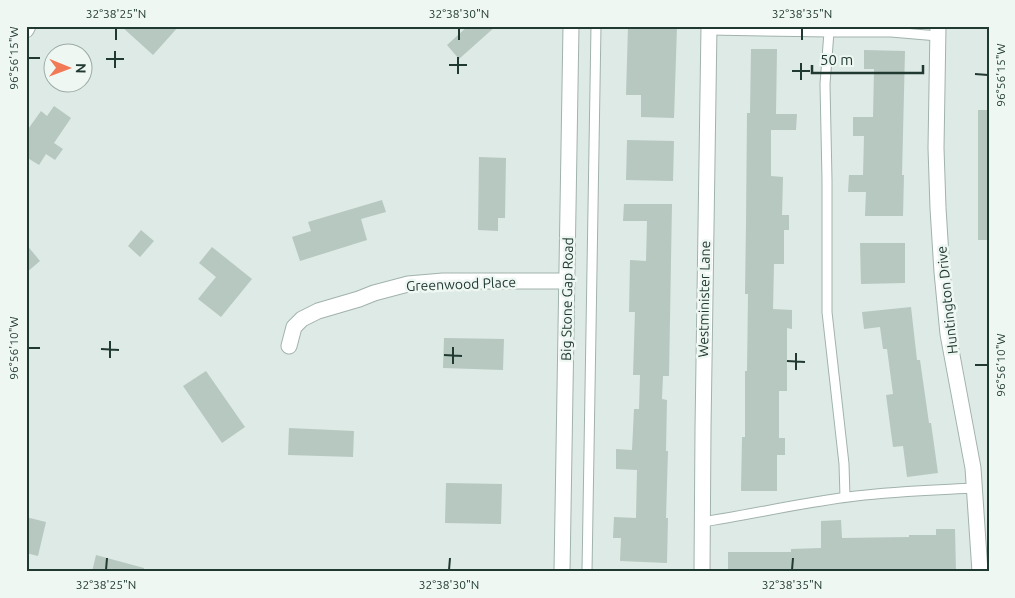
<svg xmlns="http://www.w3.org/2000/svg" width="1015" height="598" viewBox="0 0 1015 598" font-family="Ubuntu,sans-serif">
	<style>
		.building { fill: #b7c8c0 }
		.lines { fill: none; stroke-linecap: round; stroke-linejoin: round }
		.service-casing { stroke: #a1b2ac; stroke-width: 11 }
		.minor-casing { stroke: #a1b2ac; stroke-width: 17 }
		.tertiary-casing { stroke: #a1b2ac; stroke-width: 17 }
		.service { stroke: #fff; stroke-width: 9 }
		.minor { stroke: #fff; stroke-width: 15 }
		.tertiary { stroke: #fff; stroke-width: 15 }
		.ticks { fill: none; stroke: #203a32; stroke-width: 2 }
		.labels { text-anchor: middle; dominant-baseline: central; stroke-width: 5; stroke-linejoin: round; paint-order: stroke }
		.street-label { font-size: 14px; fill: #203a32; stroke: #eff7f3 }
		.neatline { fill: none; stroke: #203a32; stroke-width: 2 }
		.ticks-label { font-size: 12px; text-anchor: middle; fill: #203a32 }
	</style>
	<rect width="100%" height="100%" fill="#deeae5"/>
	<path class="building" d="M121,26H179L153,55Z
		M468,26H496L459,59L447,45Z
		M628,26H677L674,118L641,117V95H626Z
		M751,49H777L776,114H797L796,130H771V176L783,177L782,215H789V230H784V264H774L773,309L792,310V329L787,328V391H779V438H785V455H777V491H741L742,437H745V371H747L748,294H745L746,224L747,113H750Z
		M864,50L905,51L902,175H904L903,216H865L866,192H848L849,175H863L864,136H853V117H873L874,69H864Z
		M54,106L71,118L54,143L63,149L55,160L46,154L39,165L26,157V132L41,111L47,116Z
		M978,110H989V240H978Z
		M627,140L674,141L673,181L626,180Z
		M479,157L506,158L505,218H498V231L478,230Z
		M382,200L386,212L361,219L367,240L300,261L292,237L311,231L308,222Z
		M624,204H672L669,376H663L662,399L667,400L666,451H668L666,518H668L667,563L620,561L621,538H613L614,517L636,518L637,470L616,469V449L632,450L634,409H639L640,375H633L635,312H629L630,260L646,261L647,221H623Z
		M141,230L154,241L140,257L128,246Z
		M860,243H905V283L861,284Z
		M26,244L40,261L26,273Z
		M212,247L252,279L221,317L198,299L216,277L199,263Z
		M911,307L917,360H920L929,423H931L938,473L907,477L903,446L893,447L886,395L893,394L887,349H883L880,327L864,329L862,312Z
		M444,338L504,339L503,370L443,368Z
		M206,371L245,427L222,443L183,386Z
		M289,428L354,431L353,457L288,455Z
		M446,483L502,484L501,524L445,523Z
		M26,517L46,522L38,556L26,553Z
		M841,520L842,538L909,537V535H936V529H955L956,572H728V552H791V549L821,548V521Z
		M96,555L144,568V572H92Z"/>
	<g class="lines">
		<g class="service-casing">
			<path id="service" d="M709,30L829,32
				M845,497L844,464L827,312V180L825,84L829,32H891L938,36
				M702,522C754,514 805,502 856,496C895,491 935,490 974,488
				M587,572L596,26"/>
		</g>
		<g class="minor-casing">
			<path id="minor" d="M938,26L936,148L938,208L942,272L948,334L973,468L980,572
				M26,30L28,26
				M289,346L294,327L302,319L318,311L359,299L374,293L408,284L443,281H567
				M702,572L703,429L709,26"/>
		</g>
		<g class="tertiary-casing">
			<path id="tertiary" d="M562,572L571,26"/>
		</g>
		<use href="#service" class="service"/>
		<use href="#minor" class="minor"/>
		<use href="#tertiary" class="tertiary"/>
	</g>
	<path class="ticks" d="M116,40V28M459,40V28M802,40V28M28,58H40M106,59H124M449,65H467M115,68V51M792,71H810M458,74V57M975,74L988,75M801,80V63M28,348H40M101,349L119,350M444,355L462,356M110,358V341M787,361L805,362M453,364V347M975,365H988M796,370V353M106,570L107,558M449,570L450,558M792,570L793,558"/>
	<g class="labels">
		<g class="street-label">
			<text transform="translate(461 284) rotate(-2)">Greenwood Place</text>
			<text transform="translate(567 299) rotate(-89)">Big Stone Gap Road</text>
			<text transform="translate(704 299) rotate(-89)">Westminister Lane</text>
			<text transform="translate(947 300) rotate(-96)">Huntington Drive</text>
		</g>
	</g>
	<rect width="1015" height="598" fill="none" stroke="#eff7f3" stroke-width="55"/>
	<g transform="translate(68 68) rotate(91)"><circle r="24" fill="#eff7f3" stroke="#9caba6"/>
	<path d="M0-4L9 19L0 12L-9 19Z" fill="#f17955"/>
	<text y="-8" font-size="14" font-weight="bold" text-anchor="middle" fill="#203a32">N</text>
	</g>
	<path d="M812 65v8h111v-8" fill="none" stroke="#203a32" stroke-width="2.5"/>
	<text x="820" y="65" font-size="15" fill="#203a32" stroke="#eff7f3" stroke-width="4" paint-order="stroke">50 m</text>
	<rect x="28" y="28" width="960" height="542" class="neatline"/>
	<g class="ticks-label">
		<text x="116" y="18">32°38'25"N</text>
		<text x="459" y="18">32°38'30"N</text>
		<text x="802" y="18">32°38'35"N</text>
		<text transform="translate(14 58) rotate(-90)" y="4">96°56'15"W</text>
		<text transform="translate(1001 75) rotate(-90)" y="4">96°56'15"W</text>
		<text transform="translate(14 348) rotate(-90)" y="4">96°56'10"W</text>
		<text transform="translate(1001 365) rotate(-90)" y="4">96°56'10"W</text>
		<text x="106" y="589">32°38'25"N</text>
		<text x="449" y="589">32°38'30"N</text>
		<text x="792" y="589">32°38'35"N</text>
	</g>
</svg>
